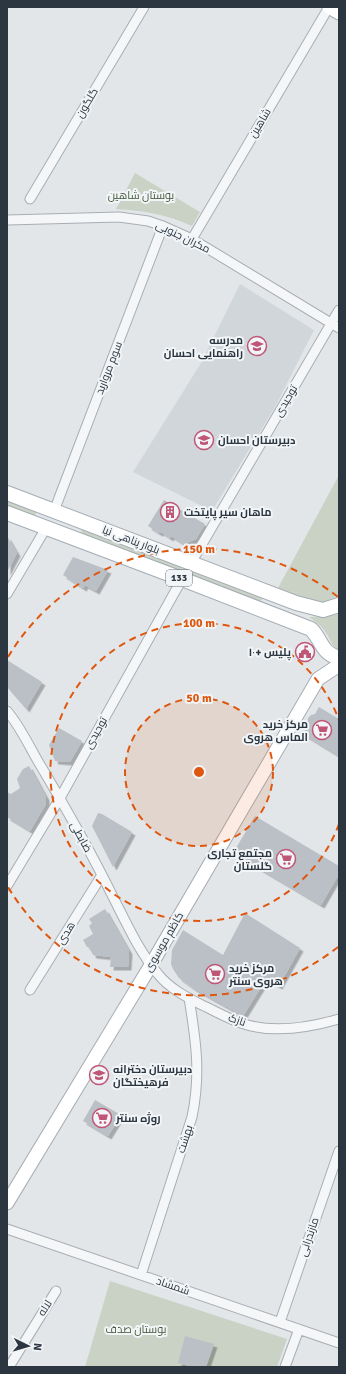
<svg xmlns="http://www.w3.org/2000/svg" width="346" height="1374" viewBox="0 0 346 1374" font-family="Signika,Cairo,sans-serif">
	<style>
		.built { fill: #d1d6db }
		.green { fill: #cad2c5 }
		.building { fill: #bac0c6; filter: url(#shadow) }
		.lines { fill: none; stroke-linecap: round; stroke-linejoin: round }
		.street-casing { stroke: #a8aeb3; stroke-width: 11 }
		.secondary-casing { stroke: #a8aeb3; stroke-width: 15 }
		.primary-casing { stroke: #a3acb4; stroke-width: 16 }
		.street { stroke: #f5f6f8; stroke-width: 9 }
		.secondary { stroke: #fff; stroke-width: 13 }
		.primary { stroke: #fff; stroke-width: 14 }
		.ring { fill: none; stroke: #df570f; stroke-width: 2; stroke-dasharray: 7 5 }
		.labels { text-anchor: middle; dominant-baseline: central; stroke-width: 4; stroke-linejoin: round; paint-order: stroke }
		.shield { fill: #f2f5f7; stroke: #676f77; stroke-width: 1 }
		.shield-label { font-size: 10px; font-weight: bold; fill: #2c3640 }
		.street-label { font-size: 11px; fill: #2c3640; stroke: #f2f5f7 }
		.park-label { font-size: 11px; fill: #455a3b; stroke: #f2f5f7 }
		.poi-label { font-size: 11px; font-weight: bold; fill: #2c3640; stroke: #f2f5f7; text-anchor: start }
		.centre { fill: #df570f; stroke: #f2f5f7; stroke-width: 2 }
		.ring-label { font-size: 12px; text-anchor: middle; font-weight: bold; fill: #df570f; stroke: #f2f5f7; stroke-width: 4; stroke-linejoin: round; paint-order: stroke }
	</style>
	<defs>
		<filter id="shadow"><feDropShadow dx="3.5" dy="3.5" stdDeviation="0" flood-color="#0004"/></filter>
	</defs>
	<rect width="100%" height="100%" fill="#e3e6e9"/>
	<path class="built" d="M240,284L314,330L275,407L212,511L133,472L201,363Z"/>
	<path class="green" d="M135,173L200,212L192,226C166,214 144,211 116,209Z
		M339,475V595L321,604L278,588Z
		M7,500L34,510L36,512V514L34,516L7,506Z
		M82,529L262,597V600L258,602L83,535L81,530Z
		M339,614V651C332,647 331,640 326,633C322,626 316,622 309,617L330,616Z
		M110,1281L287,1339L277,1367H85Z"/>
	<path class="building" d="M164,500L205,524L196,539L184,544L171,536L170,538L161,532L159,533L148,526Z
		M7,536L17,553L7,572Z
		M73,557L108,570L96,591L85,585L83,588L63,575Z
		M7,660L42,682L26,709L7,687Z
		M319,707L339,719V756L303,734L307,727L308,718L311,715L315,714Z
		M59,728L82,741L70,762L55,761L49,745Z
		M29,766L46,797V804L30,831L7,817V792L11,794L20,788L17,779L23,769Z
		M98,813L102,814L132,832L113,867L92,826Z
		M255,816L339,866V874L321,905L233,853Z
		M105,909L129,951L128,967H110L111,957L93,955L89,947H87L83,940L93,934L89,926L92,923L89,919Z
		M245,913L300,948L279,986L266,979L243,1016L193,988L179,978L173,969L171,964L172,950L183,930L223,955Z
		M95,1100L121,1115L108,1136L83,1121Z
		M185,1336L214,1344L206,1367H193L178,1363Z"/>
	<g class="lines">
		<g class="street-casing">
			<path id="street" d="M30,199L144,7
				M7,220L119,217L148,221L163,226L192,239L339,328
				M192,239L329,7
				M54,511L163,226
				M191,563L339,310
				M7,594L46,528
				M7,711C20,726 29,746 39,763C64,805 89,848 111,893C125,920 138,950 158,974C169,988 186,997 202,1005C215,1011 227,1018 241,1023C272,1034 308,1028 339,1019
				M7,886L60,798L182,579
				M30,990L102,875
				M7,1229L339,1343
				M141,1275L192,1117C201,1074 196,1041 189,998
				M280,1322L339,1151
				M9,1367L56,1291
				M285,1367L299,1329"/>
		</g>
		<g class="secondary-casing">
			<path id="secondary" d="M329,7L339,13
				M7,1203L151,965L318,679L339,665"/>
		</g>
		<g class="primary-casing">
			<path id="primary" d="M7,493L296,603L323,610L339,605
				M7,513L182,579L311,629C322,640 321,653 339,658"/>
		</g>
		<use href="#street" class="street"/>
		<use href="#secondary" class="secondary"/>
		<use href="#primary" class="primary"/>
	</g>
	<circle cx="199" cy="772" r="74" fill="#df570f" fill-opacity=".12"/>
	<g class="ring">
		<circle cx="199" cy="772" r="74"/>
		<path d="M339 824A149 149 0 1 1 339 720"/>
		<path d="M338 947A223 223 0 0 1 8 887M8 657A223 223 0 0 1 338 597"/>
	</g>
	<defs>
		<g id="school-ring" transform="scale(1)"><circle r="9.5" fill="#f2f5f7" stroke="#c05675" stroke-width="1.5"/><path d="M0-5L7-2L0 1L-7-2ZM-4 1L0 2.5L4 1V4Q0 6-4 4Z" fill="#c05675"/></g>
		<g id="building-ring" transform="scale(1)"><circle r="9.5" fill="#f2f5f7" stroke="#c05675" stroke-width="1.5"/><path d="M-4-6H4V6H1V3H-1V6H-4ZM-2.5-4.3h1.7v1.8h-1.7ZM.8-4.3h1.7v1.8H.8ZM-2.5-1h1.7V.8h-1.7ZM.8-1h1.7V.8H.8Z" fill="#c05675"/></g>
		<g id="civic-ring" transform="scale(1)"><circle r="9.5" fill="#f2f5f7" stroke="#c05675" stroke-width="1.5"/><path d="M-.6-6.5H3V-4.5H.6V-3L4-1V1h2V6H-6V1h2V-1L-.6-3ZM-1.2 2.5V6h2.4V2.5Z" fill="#c05675"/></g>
		<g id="supermarket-ring" transform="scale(1)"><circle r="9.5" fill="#f2f5f7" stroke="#c05675" stroke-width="1.5"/><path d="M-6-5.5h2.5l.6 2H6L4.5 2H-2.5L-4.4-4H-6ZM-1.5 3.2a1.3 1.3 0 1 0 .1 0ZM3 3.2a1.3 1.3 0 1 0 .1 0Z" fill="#c05675"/></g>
	</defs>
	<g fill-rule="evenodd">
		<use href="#school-ring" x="257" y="346"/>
		<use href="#school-ring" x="204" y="440"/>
		<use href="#building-ring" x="170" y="512"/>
		<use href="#civic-ring" x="305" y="652"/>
		<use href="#supermarket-ring" x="322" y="730"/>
		<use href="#supermarket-ring" x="286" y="859"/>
		<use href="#supermarket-ring" x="215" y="974"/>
		<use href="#school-ring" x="99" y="1075"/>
		<use href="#supermarket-ring" x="102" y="1118"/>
	</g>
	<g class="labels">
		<rect class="shield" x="166" y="570" width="26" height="16" rx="3"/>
		<g class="shield-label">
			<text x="179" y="578">133</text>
		</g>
		<g class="street-label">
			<text transform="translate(87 103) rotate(-59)">گلگون</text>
			<text transform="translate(260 123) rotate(-59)">شاهین</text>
			<text transform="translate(183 237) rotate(26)">مکران جنوبی</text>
			<text transform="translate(109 368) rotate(-69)">سوم مروارید</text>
			<text transform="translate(286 401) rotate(-60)">توحیدی</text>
			<text transform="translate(131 540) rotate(21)">بلوار پناهی نیا</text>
			<text transform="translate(96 733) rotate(-61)">توحیدی</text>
			<text transform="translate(81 837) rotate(61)">ضابطی</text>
			<text transform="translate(66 933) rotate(-58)">هدی</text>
			<text transform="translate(164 942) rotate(-60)">کاظم موسوی</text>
			<text transform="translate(237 1020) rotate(19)">نازک</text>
			<text transform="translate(185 1139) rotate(-72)">بهشت</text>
			<text transform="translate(309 1237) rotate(-71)">مازندرانی</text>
			<text transform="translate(173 1286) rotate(19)">شمشاد</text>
			<text transform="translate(45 1308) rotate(-58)">لاله</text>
		</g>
		<g class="park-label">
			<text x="141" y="195">بوستان شاهین</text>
			<text x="136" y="1329">بوستان صدف</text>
		</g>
		<g class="poi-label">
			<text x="243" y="340" text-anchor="end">مدرسه<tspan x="243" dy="13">راهنمایی احسان</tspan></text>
			<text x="218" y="440">دبیرستان احسان</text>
			<text x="184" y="512">ماهان سیر پایتخت</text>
			<text x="291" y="652" text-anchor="end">پلیس +۱۰</text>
			<text x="308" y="724" text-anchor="end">مرکز خرید<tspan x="308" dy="13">الماس هروی</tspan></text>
			<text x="272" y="853" text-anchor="end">مجتمع تجاری<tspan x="272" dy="13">گلستان</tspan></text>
			<text x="229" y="968">مرکز خرید<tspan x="229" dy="13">هروی سنتر</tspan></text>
			<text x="113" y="1069">دبیرستان دخترانه<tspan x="113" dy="13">فرهیختگان</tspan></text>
			<text x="116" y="1118">روژه سنتر</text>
		</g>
	</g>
	<circle cx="199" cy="772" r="6" class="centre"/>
	<g class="ring-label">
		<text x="199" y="553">150 m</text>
		<text x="199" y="627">100 m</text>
		<text x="199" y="702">50 m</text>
	</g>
	<rect width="346" height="1374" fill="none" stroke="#2c3640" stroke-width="16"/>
	<g transform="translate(28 1346) rotate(95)" stroke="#f2f5f7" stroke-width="3" paint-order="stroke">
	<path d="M0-3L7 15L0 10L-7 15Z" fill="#2c3640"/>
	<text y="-6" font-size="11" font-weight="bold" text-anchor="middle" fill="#2c3640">N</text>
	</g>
</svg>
